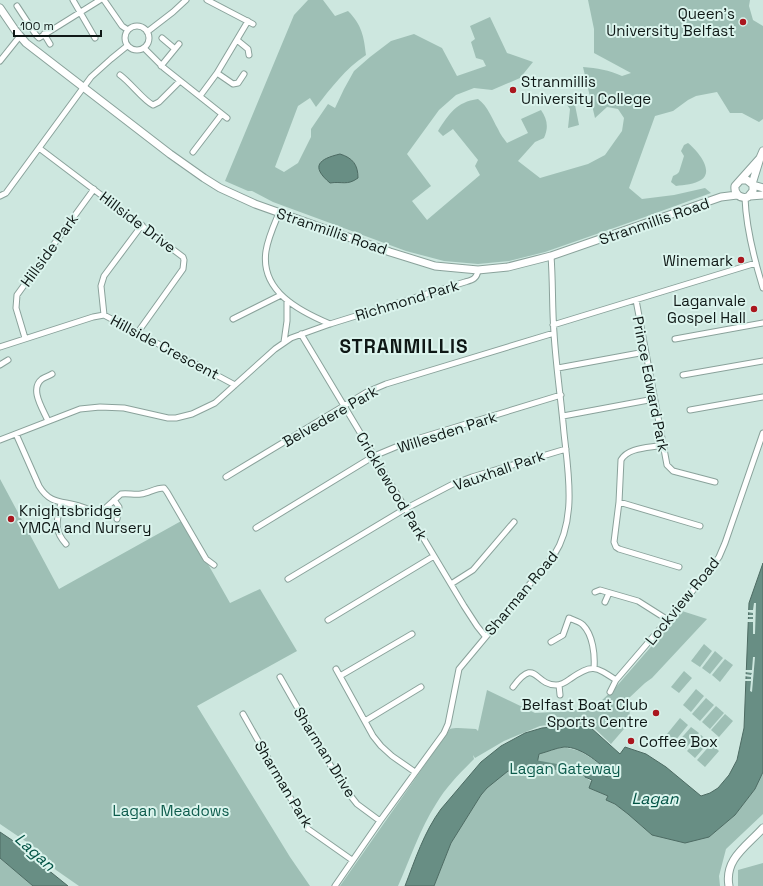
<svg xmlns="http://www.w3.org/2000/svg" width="763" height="886" viewBox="0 0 763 886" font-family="'Space Grotesk',sans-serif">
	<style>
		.green { fill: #9ebfb5; fill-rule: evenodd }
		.water { fill: #688e84; stroke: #4d6b63 }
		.pier { fill: #cde7df }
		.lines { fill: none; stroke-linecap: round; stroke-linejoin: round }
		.canal { stroke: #688e84; stroke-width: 6 }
		.street-casing { stroke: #8aa29b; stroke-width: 7 }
		.secondary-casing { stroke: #8aa29b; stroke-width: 9 }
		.street { stroke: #fff; stroke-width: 5 }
		.secondary { stroke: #fff; stroke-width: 7 }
		.poi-dot { fill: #aa161e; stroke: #dbf4ed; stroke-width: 1.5 }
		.labels { text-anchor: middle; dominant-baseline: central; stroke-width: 4; stroke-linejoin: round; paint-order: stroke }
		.poi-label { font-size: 15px; fill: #0f1816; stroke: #dbf4ed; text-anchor: end }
		.street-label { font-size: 15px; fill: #0f1816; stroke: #dbf4ed }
		.park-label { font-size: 15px; fill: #0d5b4c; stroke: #dbf4ed }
		.water-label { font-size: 16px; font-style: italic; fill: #005244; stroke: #dbf4ed }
		.district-label { font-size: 19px; font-weight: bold; letter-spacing: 1px; fill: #0f1816; stroke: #dbf4ed }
	</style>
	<rect width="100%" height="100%" fill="#cde7df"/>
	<path class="green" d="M308,0H323L335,16L348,11C362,25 364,37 366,55C345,69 331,88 316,107L310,98L298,106L275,167L284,172L298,163L311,137V129L328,104L335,108L344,89L354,71L370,57L391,41L414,34L442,48L457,76L486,66L483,60L476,58L471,42L475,39L470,26L490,17L507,53L533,62L520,78L492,90L474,88L456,95L439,110L407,154L431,186L412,201L427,220L480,175L475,166L478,160L453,129L443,136L438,131C449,114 456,102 478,99C488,106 492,119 498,129C500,134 504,139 507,143L528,133L521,119L541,110C547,119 549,127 544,138L535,142L518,161L540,178L588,164L605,155L622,131L624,118L618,109L607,107L595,118L583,67C597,68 609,70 622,76L631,73L594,53V29L588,0H750L749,6L753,20L763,26V119L759,122L742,113H730L717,92L696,96L688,100L673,111L655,116L629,188L642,199L674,195L705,188L711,193L631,222L545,252L509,261L478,264L444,261L406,251L273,202L252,191H248L225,181L294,15ZM322,160L344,183L337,182L319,170L320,164Z
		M570,95L574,100L579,125L568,128L570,109L563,99Z
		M688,143C697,150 715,171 701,180C695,184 684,185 676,186L671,182L673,176L677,174L679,172L684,156L681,151L684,145Z
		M0,479L59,589L183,520L230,603L260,589L297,651L197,706L290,857L310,886H79L56,870L34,847L0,824Z
		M682,611L707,619L652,678L645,683L629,698L630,722L611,744L591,725L555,724L540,726L504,741L475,758L473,755L474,759C460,773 446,787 436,804C420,829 410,859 398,886H340L450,729C457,727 468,729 476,729L478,731L487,690L535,713L573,711L599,703L616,687Z
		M704,644L712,651L700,667L691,661Z
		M715,651L723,658L710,674L702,668Z
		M725,659L733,665L720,682L712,675Z
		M684,671L692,678L679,693L671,687Z
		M696,689L704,696L691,712L683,705Z
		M706,698L714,705L700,721L692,714Z
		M716,706L724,713L710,729L702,722Z
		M725,714L733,721L719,737L711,730Z
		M680,718L688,725L675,741L667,734Z
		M691,727L699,733L685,749L677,743Z
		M701,735L709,742L695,758L687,751Z
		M711,744L719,751L705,767L697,760Z
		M563,747L580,751L596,761L610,772L607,777L592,768L585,777L592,782L589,788L608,796L606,800L615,804L628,814L652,835L709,837L735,815L755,789L763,772V814L726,849L719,876L720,886H434L451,843L481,795L487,788L508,770L535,774L539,754Z
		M0,858L33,886H0Z
		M763,863V886H738V870Z"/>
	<path class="water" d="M340,154C353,158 358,165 358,178C347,186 342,181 330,183C310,166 319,159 340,154Z
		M763,563V772L755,789L735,815L709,837L685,843L652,835L628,814L615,804L606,800L608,796L589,788L592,780L585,777L584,767L592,768L607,777L610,772C597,762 582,747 564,747C556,748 547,752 539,754L535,774L508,771L487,788L481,795L451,843L434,886H405C415,860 424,832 441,809L481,762L501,746L525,733L542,728L562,726L590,727L620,754L625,747L646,754L666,767L701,796L710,793L718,788L729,775L737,760L744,728L749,603Z
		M0,832L31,853L47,869L68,886H33L0,858Z"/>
	<path class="pier" d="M754,603H756L755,634H753V622H746V619H753V617H747V615H753V613L747,612V610H753Z
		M753,657H755L752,692L750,691L751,681H744V679H751V677L744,676L745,674L751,675L752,673L745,672V670H752Z"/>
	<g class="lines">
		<path class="canal" d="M529,762L579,771L592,775"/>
		<g class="street-casing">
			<path id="street" d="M73,0L95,38
				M104,0L122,26L128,30
				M207,0L253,24
				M17,6L36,35L39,38L100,0
				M125 38a12 12 0 1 1 24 0a12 12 0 1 1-24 0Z
				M147,32L173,12L186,0
				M44,34L50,44
				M162,38L175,49
				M237,40L248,49L249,55
				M144,48L164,68L227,118
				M0,61L20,36
				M161,66L179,44
				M217,73L233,84L238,83L244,74
				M120,75C130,82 144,101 153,105L159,102L180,81
				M200,96L217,73L248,21
				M39,148L183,257L184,260L183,269L138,332
				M193,152L222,114
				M0,196L6,193L91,77L111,59L127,46
				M745,198C746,225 755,262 763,288
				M279,213C274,225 268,238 266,251C260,291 299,311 330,324
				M636,300L667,465L673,471L715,482
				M104,315L101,286L104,276L142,225
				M233,319L281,295
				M553,325L756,263
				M301,334L464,606L477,626L485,636
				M25,338L16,308L17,295L94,189
				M675,339L763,323
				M284,342L287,321V300
				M0,347L93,317L104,315L235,385
				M0,365L8,360
				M558,368L645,352
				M683,375L763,361
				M690,410L763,397
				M563,416L654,399
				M48,421C43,409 29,389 42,379C45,377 49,376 52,374
				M16,434L39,486C51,506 64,500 82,507C87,508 91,512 97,514L101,512L121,494C128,493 134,495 141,494C149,493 155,488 164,488L167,492L206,559L214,565
				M0,440L80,409L100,407L124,408L168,418H176L192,414L215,403L275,349L291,338L330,324L465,282C472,280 477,279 478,270
				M663,445C650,448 628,447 621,460L619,502L614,542L616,547L619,549L679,567
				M226,477L367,392L386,384L554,333
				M114,500L119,507L117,519
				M619,502L700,526
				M61,503C57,520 53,530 66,544
				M256,528L374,456L410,441L561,395
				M288,579L403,510L453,484L472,477L566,449
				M451,584L473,570L514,522
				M595,592L600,590L638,601L668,620
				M605,602L609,593
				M328,620L434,556
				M551,642L563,635L569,618C573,620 579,621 583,625C593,635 595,655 594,668
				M336,669L373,736L381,746L392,756L415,772
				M340,676L412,634
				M280,677L329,763L346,790L357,804L380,821
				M559,685L560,695
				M513,687C536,656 534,685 556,685C561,685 566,682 570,679C592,664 595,666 616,680
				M610,692L616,680L701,581L719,557L725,543L763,433
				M243,714L308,829L352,860
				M365,721L421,687
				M335,886L380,821L444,733L448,724L459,669L554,555C577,520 568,471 564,433C561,399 556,366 554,333C552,307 553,282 551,256"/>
		</g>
		<g class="secondary-casing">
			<path id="secondary" d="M0,8L15,30L26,43L170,154L204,178L220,188L255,204L390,252L435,266L478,270L508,267L551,256L721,197L737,195
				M741,180H747L753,185V191L748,197C740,199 734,194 735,186L760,158
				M752,184L760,158L763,151
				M753,185L763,188
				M750,196L763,195
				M729,886C724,859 747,846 763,828"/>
		</g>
		<use href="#street" class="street"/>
		<use href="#secondary" class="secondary"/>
	</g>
	<g class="poi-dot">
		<circle cx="743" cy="22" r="4"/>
		<circle cx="513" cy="90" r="4"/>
		<circle cx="741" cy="260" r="4"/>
		<circle cx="754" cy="309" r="4"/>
		<circle cx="11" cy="519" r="4"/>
		<circle cx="656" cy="713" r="4"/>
		<circle cx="631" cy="741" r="4"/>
	</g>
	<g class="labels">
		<g class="poi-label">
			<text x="735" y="13">Queen's<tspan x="735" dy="17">University Belfast</tspan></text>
			<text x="521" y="81" text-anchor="start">Stranmillis<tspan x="521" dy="17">University College</tspan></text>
			<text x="733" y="260">Winemark</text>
			<text x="746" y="300">Laganvale<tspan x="746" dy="17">Gospel Hall</tspan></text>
			<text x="19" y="510" text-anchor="start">Knightsbridge<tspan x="19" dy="17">YMCA and Nursery</tspan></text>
			<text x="648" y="704">Belfast Boat Club<tspan x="648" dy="17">Sports Centre</tspan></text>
			<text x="639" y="741" text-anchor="start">Coffee Box</text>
		</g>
		<g class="street-label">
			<text transform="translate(654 221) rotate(-19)">Stranmillis Road</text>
			<text transform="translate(138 222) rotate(37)">Hillside Drive</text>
			<text transform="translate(332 231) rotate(19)">Stranmillis Road</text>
			<text transform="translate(49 250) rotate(-54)">Hillside Park</text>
			<text transform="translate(407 300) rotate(-17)">Richmond Park</text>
			<text transform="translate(165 347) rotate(28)">Hillside Crescent</text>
			<text transform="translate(651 384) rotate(79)">Prince Edward Park</text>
			<text transform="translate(330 416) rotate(-30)">Belvedere Park</text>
			<text transform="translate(447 432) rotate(-18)">Willesden Park</text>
			<text transform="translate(499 470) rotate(-19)">Vauxhall Park</text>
			<text transform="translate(392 486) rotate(59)">Cricklewood Park</text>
			<text transform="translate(521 593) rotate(-50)">Sharman Road</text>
			<text transform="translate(682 601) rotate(-51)">Lockview Road</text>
			<text transform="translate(325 752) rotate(58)">Sharman Drive</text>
			<text transform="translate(284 784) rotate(59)">Sharman Park</text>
		</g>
		<g class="park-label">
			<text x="565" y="768">Lagan Gateway</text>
			<text x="171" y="810">Lagan Meadows</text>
		</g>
		<g class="water-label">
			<text x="655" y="798">Lagan</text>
			<text transform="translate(35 852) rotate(42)">Lagan</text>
		</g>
		<g class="district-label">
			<text x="404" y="346">STRANMILLIS</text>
		</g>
	</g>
	<path d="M14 30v6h87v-6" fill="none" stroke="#0f1816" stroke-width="2"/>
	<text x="20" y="30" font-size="12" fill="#0f1816" stroke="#dbf4ed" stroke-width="3" paint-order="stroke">100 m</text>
</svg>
